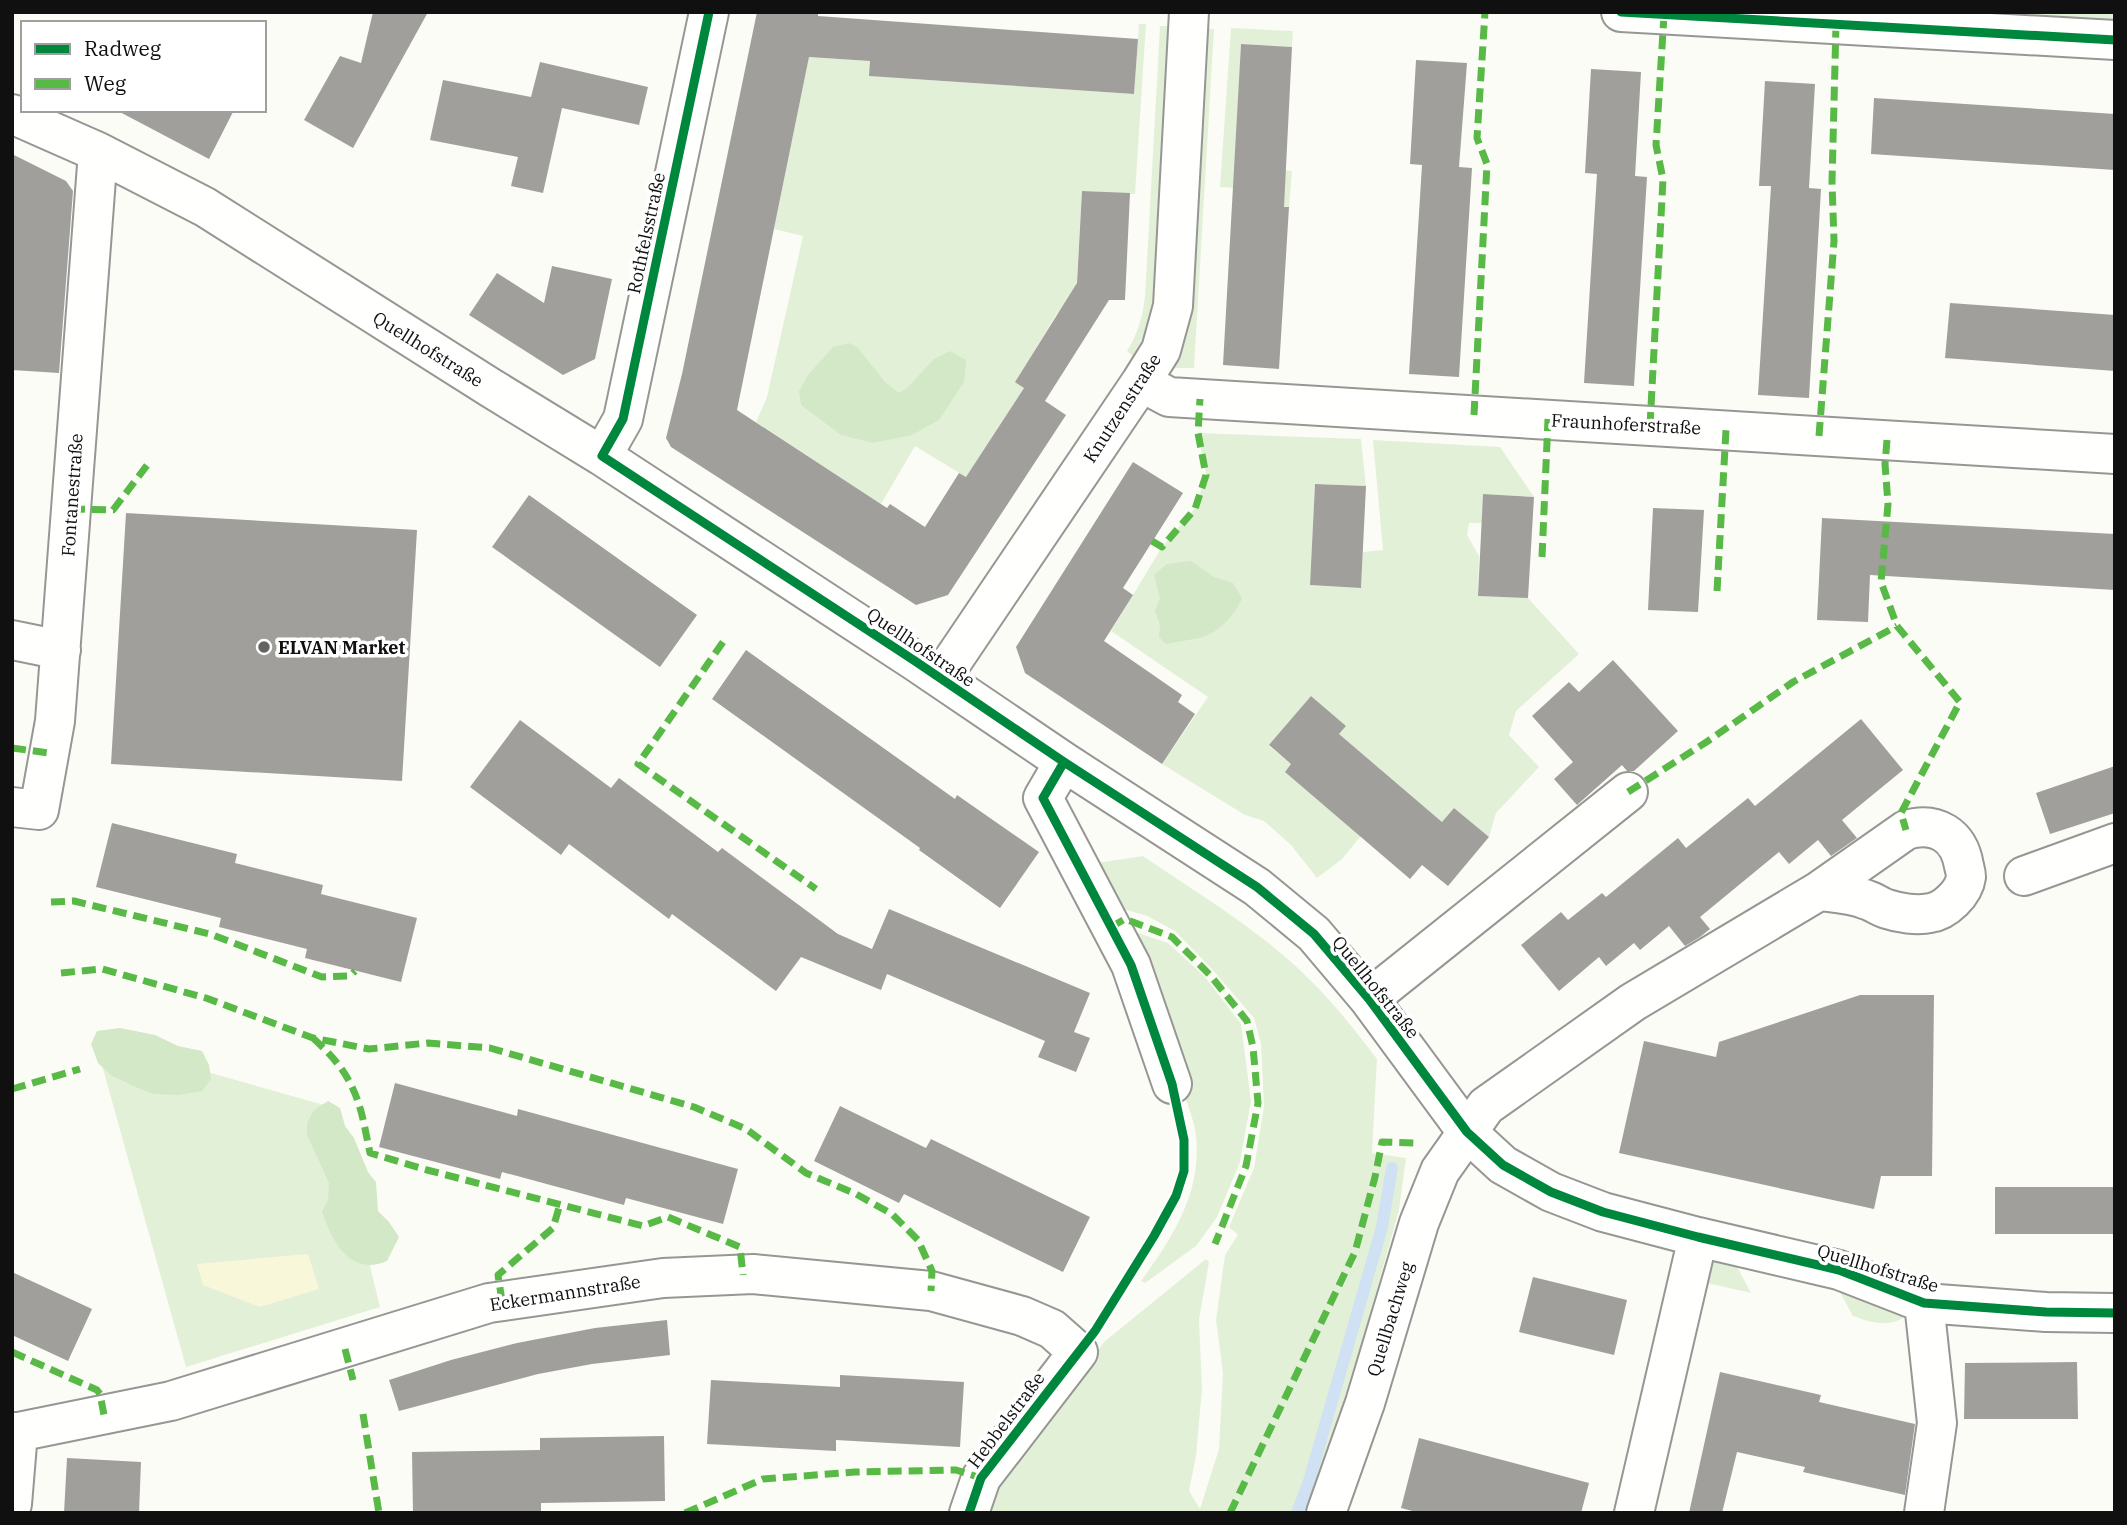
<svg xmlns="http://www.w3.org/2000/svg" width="2127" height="1525" viewBox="0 0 2127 1525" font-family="'IBM Plex Serif',serif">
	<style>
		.green { fill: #e3f0d8 }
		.forest { fill: #d2e8c7 }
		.sand { fill: #f9f7da }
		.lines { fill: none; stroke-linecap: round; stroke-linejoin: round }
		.stream { stroke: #cfe1f3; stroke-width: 12 }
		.building { fill: #a09f9b }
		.minor-casing { stroke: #969694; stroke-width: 42 }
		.minor { stroke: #fffffe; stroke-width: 38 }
		.quiet { stroke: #58b947; stroke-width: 7; stroke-dasharray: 14 7; stroke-linecap: butt }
		.cycleway-casing { stroke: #fff; stroke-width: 13 }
		.cycleway { stroke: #00873e; stroke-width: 9 }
		.poi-dot { fill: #636360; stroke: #fff; stroke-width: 2.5 }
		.labels { text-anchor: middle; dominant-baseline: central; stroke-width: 7; stroke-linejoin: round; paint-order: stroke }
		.street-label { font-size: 18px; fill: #101010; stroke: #fff }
		.poi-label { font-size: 18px; font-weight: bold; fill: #101010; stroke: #fff; text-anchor: start }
	</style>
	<rect width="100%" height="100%" fill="#fcfcf6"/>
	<path class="green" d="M1980,12H2115V21Z
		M1139,24H1146L1135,194L1082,191L1076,298L1058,312L1016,381L1024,388L966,477L915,446L881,504L756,422L767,397L803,236L774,229L809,57L870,61V76L1134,94Z
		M1160,26H1171L1155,297L1150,324L1133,356L1127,351C1138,333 1143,316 1145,296Z
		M1205,28L1214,29L1194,368H1174Z
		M1231,28L1293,31L1292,47L1241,44L1235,166L1292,171L1289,207L1233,204L1234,188L1220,187Z
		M1198,433L1361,439L1366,486L1315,484L1310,585L1361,588L1363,552L1383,550L1373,440L1500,447L1534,497L1483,494L1482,523H1469L1467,535L1479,556L1478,596L1528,598L1579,654L1516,711L1509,735L1539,767L1496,813L1489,837L1454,808L1442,822L1339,734L1346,726L1311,696L1269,746L1291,764L1286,772L1361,836L1342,859L1317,878L1291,845L1264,821L1245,815L1162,764L1208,697L1111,631L1162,547L1195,508L1206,475Z
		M1143,856C1197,893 1261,931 1307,977C1333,1002 1355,1030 1377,1059L1372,1153L1406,1158L1399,1210L1366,1328L1309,1513H987L992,1497L1104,1342L1206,1259L1209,1262L1199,1320L1202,1389L1196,1456L1189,1491L1200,1509L1219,1449L1223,1373L1216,1320L1225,1255L1238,1235L1229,1227L1254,1168L1264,1106L1261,1044L1254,1018L1213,970L1175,931L1147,916L1120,908L1097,863Z
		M1132,931L1168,943L1205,977L1241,1024L1251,1101L1240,1162L1217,1217L1196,1246L1145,1283L1141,1281C1173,1237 1202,1192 1196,1136C1194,1119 1186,1101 1181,1084L1191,1080L1145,957Z
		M95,1040L331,1107L380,1307L186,1367Z
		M1720,1258L1734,1261L1751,1293L1703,1282L1712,1261Z
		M1836,1285L1903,1313L1904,1317C1890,1328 1868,1322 1853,1316Z"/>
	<path class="forest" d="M849,343L858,348L885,382L899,393L907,388L934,359L950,351L966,360L964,382L939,420L912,435L873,443L841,435L801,405L799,391L808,375L833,347Z
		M1191,561L1214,577L1233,583L1242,598C1236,614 1217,635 1199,638C1188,640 1177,642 1166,644L1159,637L1160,625L1155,611L1160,598L1154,575L1167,564Z
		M120,1028L155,1035L178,1046L202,1051L209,1065L211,1079L202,1091L179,1095L154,1094L138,1088L112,1076L98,1063L91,1044L97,1031Z
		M328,1101L340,1108L345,1126L354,1138L368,1172L376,1182L378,1211L389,1222L399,1237L387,1261C350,1277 332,1241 322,1212L328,1200L329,1183L307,1135V1123L314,1110Z"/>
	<path class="sand" d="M308,1254L319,1289L260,1307L203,1285L197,1264Z"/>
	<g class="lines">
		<path class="stream" d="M1297,1513L1309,1481L1382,1227L1392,1168"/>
	</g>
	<path class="building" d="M373,12H428L353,148L304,120L340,56L361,63Z
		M757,12H818V16L1138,39L1134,94L869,76L870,61L809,57L737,410L887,508L890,504L925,527L959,473L966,477L1024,388L1015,382L1077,283L1082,191L1130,193L1125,300H1109L1045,401L1066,415L948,595L916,605L671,447L666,438L682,374Z
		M1241,44L1292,47L1284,207H1289L1279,369L1223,365Z
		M1416,60L1467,63L1459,167L1472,168L1459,377L1409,374L1422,165L1410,164Z
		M540,62L648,87L639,125L562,108L543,193L511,186L518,157L430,140L443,80L531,97Z
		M1591,69L1641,72L1635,176L1647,177L1634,386L1584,383L1597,174L1585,173Z
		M1765,81L1815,84L1809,188L1821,189L1809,398L1758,395L1771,186H1759Z
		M1874,98L2115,114V170L1871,154Z
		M116,110H234L209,159Z
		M12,154L66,181L73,191L59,373L12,370Z
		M552,266L612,279L595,359L563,375L469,315L497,273L544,303Z
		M1950,303L2115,315V371L1945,358Z
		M1133,462L1183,493L1123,588L1133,595L1104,641L1182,695L1178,702L1195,714L1162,764L1025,673L1016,647Z
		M1315,484L1366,486L1361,588L1310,585Z
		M1483,494L1534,497L1528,598L1478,596Z
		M529,495L697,615L660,667L492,547Z
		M1653,508L1704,510L1698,612L1648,610Z
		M126,513L417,530L402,781L111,764Z
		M1822,518L2115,534V590L1870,575L1868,622L1817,620Z
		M746,650L955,799L957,795L1039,852L1000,908L919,850L920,848L712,699Z
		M1613,660L1678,731L1634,771H1627L1622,765L1577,805L1554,779L1573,762L1532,716L1569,682L1579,692Z
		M1311,696L1346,726L1339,734L1442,822L1454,808L1489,837L1448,886L1422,865L1410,879L1285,772L1291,764L1269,745Z
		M1861,719L1903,770L1842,820L1857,838L1831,856L1818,840L1789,864L1779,852L1700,917L1710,929L1700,937L1685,946L1669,926L1640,950L1634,943L1606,966L1599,957L1559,991L1521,945L1561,912L1568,920L1602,893L1606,897L1678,838L1686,848L1748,798L1755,806Z
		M520,720L611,788L619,778L718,852L722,848L838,934L872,949L889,909L1090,993L1074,1032L1090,1038L1076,1072L1038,1057L1045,1041L887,974L881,990L801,957L776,991L672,914L669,919L569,844L561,855L470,787Z
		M2115,766V813L2050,834L2036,793Z
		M112,823L237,854L235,863L323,885L321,894L417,918L401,982L305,958L307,949L219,927L221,918L96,887Z
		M1860,995H1934L1932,1176H1881L1874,1209L1619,1153L1644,1041L1716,1057L1719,1042Z
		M395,1083L517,1116L518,1109L738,1169L723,1224L626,1198L624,1205L502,1172L500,1179L379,1147Z
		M840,1106L926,1148L931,1139L1090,1217L1063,1272L904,1194L899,1203L814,1161Z
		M1995,1187H2115V1234H1995Z
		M12,1272L92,1309L68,1361L12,1335Z
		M1533,1277L1627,1300L1614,1355L1519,1332Z
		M667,1320L670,1355L592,1364L538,1374L399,1411L389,1380L451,1360L517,1343L595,1328Z
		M2077,1362L2078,1419H1964L1965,1363Z
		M1720,1372L1821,1395L1819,1402L1915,1424L1905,1495L1803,1472L1805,1467L1737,1452L1722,1513H1689Z
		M840,1375L964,1382L960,1447L836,1440V1451L707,1444L711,1380L840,1387Z
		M664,1436L665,1501L541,1503V1513H413L412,1452L540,1450V1438Z
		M1419,1438L1589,1483L1581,1513H1420L1401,1508Z
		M67,1458L141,1462L139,1513H64Z"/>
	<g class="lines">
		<g class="minor-casing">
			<path id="minor" d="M1621,12L2115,40
				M12,114L98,152L205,207L491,388L602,456L915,661L1064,762L1257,887L1314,934L1369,999L1467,1132L1503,1165L1551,1192L1603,1212L1698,1237L1839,1270L1924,1303L2046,1312L2115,1313
				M1141,382L1169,397L2115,454
				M602,456L623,419L709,12
				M12,640L61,650
				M941,678L1141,382L1161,350L1173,306L1189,12
				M1064,762L1043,798L1131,965L1172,1084
				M12,807L39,810L55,721L98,152
				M2024,876L2115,843
				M1369,999L1628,792
				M12,1432H18L171,1401L489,1303L663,1278L753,1274L931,1291L1022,1316L1052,1329L1078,1352L981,1478L969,1513
				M12,1504L18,1432
				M1326,1513L1365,1403L1419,1223L1440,1171L1486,1106L1633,1002L1819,891L1906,830C1936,821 1959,835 1964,866C1965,870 1966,873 1966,877C1964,893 1945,911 1930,913C1917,916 1899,913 1887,909C1880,907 1874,902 1867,900C1852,894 1835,893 1819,891
				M1634,1513L1698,1237
				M1924,1513L1937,1423L1924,1303"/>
		</g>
		<use href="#minor" class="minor"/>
		<path class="quiet" d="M1474,415L1487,164L1477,138L1485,12
			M1650,426L1663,179L1656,145L1664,15
			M1819,436L1834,241L1832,182L1836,24
			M1887,440L1885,464L1888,504L1881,582L1897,626L1960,702L1901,813L1906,830
			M71,509L113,510L148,464
			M1152,541L1162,547L1195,509L1206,475L1198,433L1200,399
			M1542,557L1548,419
			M1717,591L1726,430
			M723,642L638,764L816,889
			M12,748L49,753
			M1628,792L1708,741L1793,682L1897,626
			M51,902L74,901L210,934L322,977L350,976L355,971
			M1111,927L1125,919L1172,937L1210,975L1247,1021L1253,1047L1258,1103L1246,1166L1215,1244
			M61,973L102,969L206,998L313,1038L369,1049L428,1043L490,1048L694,1107L746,1129L806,1173L856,1194L892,1214L918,1240L932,1271L931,1291
			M313,1038C328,1052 342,1066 351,1085C362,1106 365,1130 370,1153L427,1170L643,1226L668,1217L740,1247L743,1275
			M12,1089L80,1069
			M502,1301L498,1275L553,1228L560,1204
			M345,1349L353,1380
			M12,1352L97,1390L100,1394L104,1415
			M363,1414L379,1513
			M685,1513L763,1479L855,1472L956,1470L981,1478
			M1230,1513L1355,1252L1375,1177L1382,1142L1414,1143"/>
		<g class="cycleway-casing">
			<path id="cycleway" d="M709,12L623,419L602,456L915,661L1064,762L1257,887L1314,934L1369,999L1467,1132L1503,1165L1551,1192L1603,1212L1698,1237L1839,1270L1924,1303L2046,1312L2115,1313
				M1621,12L2115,40
				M969,1513L981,1478L1095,1331L1154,1236L1176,1196L1184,1171V1140L1172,1084L1131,965L1043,798L1064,762"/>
		</g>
		<use href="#cycleway" class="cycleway"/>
	</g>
	<circle class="poi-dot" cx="264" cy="647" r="7"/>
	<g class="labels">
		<g class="street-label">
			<text transform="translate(646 233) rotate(-78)">Rothfelsstraße</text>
			<text transform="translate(428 349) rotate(32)">Quellhofstraße</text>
			<text transform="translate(1122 408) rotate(-57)">Knutzenstraße</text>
			<text transform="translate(1626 424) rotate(3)">Fraunhoferstraße</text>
			<text transform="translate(72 495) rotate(-86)">Fontanestraße</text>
			<text transform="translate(921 647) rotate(34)">Quellhofstraße</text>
			<text transform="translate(1376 987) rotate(51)">Quellhofstraße</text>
			<text transform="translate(1878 1268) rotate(17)">Quellhofstraße</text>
			<text transform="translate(565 1293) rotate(-9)">Eckermannstraße</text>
			<text transform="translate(1390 1319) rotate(-73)">Quellbachweg</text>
			<text transform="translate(1006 1420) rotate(-53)">Hebbelstraße</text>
		</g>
		<g class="poi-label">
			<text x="278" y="647">ELVAN Market</text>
		</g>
	</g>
	<rect width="2127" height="1525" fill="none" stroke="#101010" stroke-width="28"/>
	<rect x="21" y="21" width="245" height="91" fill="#ffffff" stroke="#9f9f9f" stroke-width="2"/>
	<rect x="35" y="44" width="35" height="10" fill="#00873e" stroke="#9f9f9f" stroke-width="2"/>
	<text x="84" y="56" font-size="21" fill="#101010">Radweg</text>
	<rect x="35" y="79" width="35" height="10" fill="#58b947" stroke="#9f9f9f" stroke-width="2"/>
	<text x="84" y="91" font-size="21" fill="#101010">Weg</text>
</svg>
